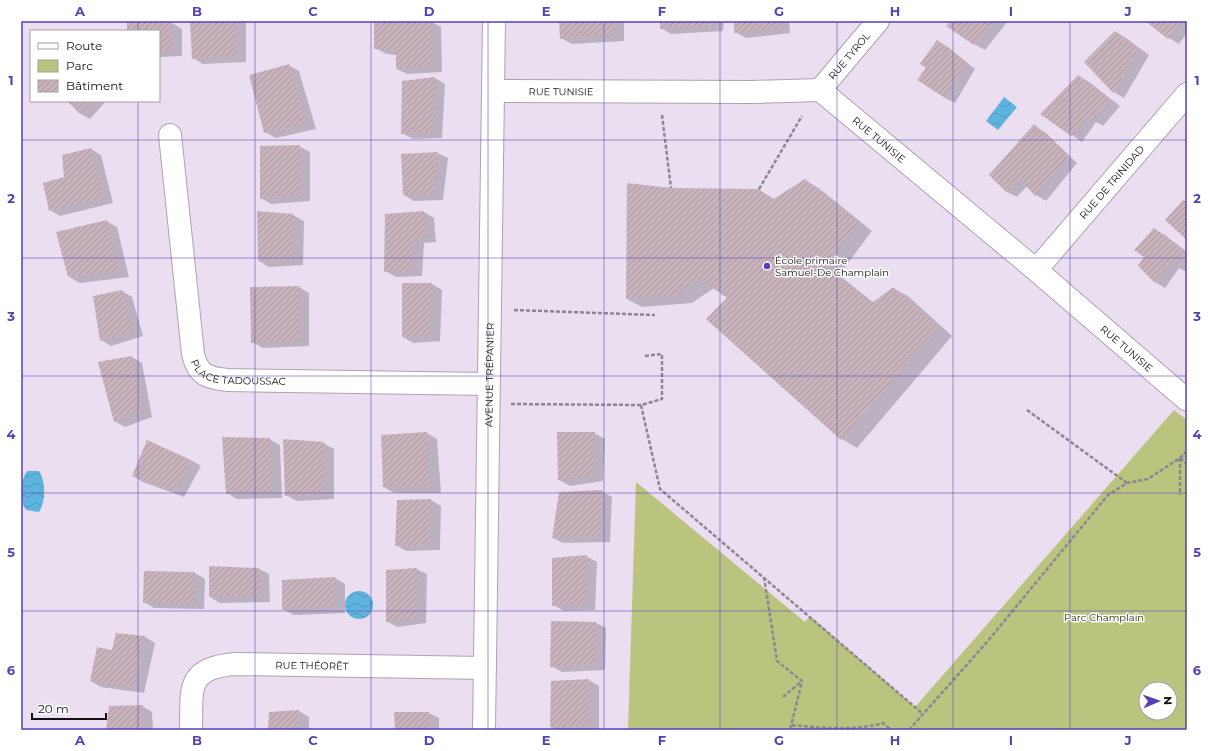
<svg xmlns="http://www.w3.org/2000/svg" width="1208" height="751" viewBox="0 0 1208 751" font-family="Montserrat,sans-serif">
	<style>
		.green { fill: #bbc47f; fill-rule: evenodd }
		.water { fill: url(#water-waves) }
		.shadow { fill: #0003 }
		.building { fill: url(#building-hatch) }
		.lines { fill: none; stroke-linecap: round; stroke-linejoin: round }
		.street-casing { stroke: #ada1b2; stroke-width: 24 }
		.path { stroke: #8e8592; stroke-width: 2.5; stroke-dasharray: 4 2; stroke-linecap: butt }
		.street { stroke: #fff; stroke-width: 22 }
		.grid { fill: none; stroke: #5540b8; stroke-width: 1; stroke-opacity: 0.55 }
		.poi-dot { fill: #5540b8; stroke: #fff; stroke-width: 1.5 }
		.labels { text-anchor: middle; dominant-baseline: central; stroke-width: 3; stroke-linejoin: round; paint-order: stroke }
		.street-label { font-size: 10px; fill: #130f15; stroke: #fff }
		.poi-label { font-size: 10px; fill: #130f15; stroke: #fff; text-anchor: start }
		.park-label { font-size: 10px; fill: #282c08; stroke: #fff }
		.neatline { fill: none; stroke: #5540b8; stroke-width: 1.5 }
		.grid-label { font-size: 13px; text-anchor: middle; font-weight: bold; fill: #5540b8 }
	</style>
	<defs>
		<pattern id="water-waves" width="16" height="10" patternUnits="userSpaceOnUse"><rect width="16" height="10" fill="#5eb4df"/><path d="M0 5q4-4 8 0t8 0" fill="none" stroke="#519abe"/></pattern>
		<pattern id="building-hatch" width="6" height="6" patternUnits="userSpaceOnUse"><rect width="6" height="6" fill="#c8b3bd"/><path d="M-1 1l2-2M0 6l6-6M5 7l2-2" fill="none" stroke="#ab99a2"/></pattern>
	</defs>
	<rect width="100%" height="100%" fill="#ebdef0"/>
	<path class="green" d="M1174,410L1187,420V730H628L636,482L805,622L810,616L915,707ZM1146,689H1170V713H1146Z"/>
	<path class="water" d="M1004,97L1017,107L998,130L986,121Z
		M27,471H39C46,482 46,501 39,512L26,510C19,500 20,482 27,471Z
		M345 605a14 14 0 1 1 28 0a14 14 0 1 1-28 0Z"/>
	<path class="shadow" d="M128,21L172,23L182,29V56L159,57V31H128Z
		M191,21H246V62L203,64L193,58Z
		M430,21L441,27L442,72L407,74L397,69V55L386,54L375,48Z
		M560,21H624V41L572,44L561,38Z
		M661,21H724L723,31L671,34L661,28Z
		M735,21H789L790,33L746,38L735,32Z
		M953,21H1008L985,50L974,44Z
		M1147,21H1187V33L1179,44L1169,38Z
		M1116,32L1126,38L1149,55L1124,98L1114,92L1086,62Z
		M938,41L948,47L975,69L955,103L945,98L928,68Z
		M288,65L299,71L316,129L276,138L265,132Z
		M1079,76L1089,82L1120,106L1103,126L1096,122L1082,142L1042,114Z
		M435,78L445,84L442,138L413,139L402,133Z
		M69,101H106L90,119L79,113Z
		M1034,126L1045,132L1077,163L1046,201L1036,195L1027,186L1017,197L1007,192L991,175Z
		M299,146L310,152V201L271,204L261,198Z
		M91,149L101,155L113,203L60,216L50,210L65,178Z
		M437,153L448,158L443,200L414,201L404,195Z
		M805,180L820,189L872,231L839,275L874,303L893,288L908,296L952,336L857,448L842,439L728,298L714,288L692,303L642,307L627,299L671,189L759,190L774,199Z
		M424,212L434,218L436,242L424,243L422,276L396,277L385,271L386,215Z
		M293,215L304,221L303,265L269,267L259,261Z
		M106,221L117,227L129,277L80,283L69,277Z
		M1154,229L1165,235L1187,252V272L1179,268L1165,288L1155,282L1145,257Z
		M403,284H432L442,290L440,341L413,343L403,337Z
		M299,287L309,293V346L263,348L252,342Z
		M122,291L132,297L143,336L111,346L101,340Z
		M132,357L142,363L152,417L125,427L114,421Z
		M427,433L437,439L441,493H394L384,487Z
		M594,433L605,439L603,481L570,486L559,480Z
		M269,439L280,445L282,498L237,499L227,493Z
		M323,443L334,449V499L297,501L286,495Z
		M191,460L201,466L184,497L143,482L133,476Z
		M601,491L612,497L610,542L563,543L553,538Z
		M431,500L441,506L440,550L406,551L396,545Z
		M586,556L597,562L595,610L564,611L553,605Z
		M210,567L259,569L269,574L270,602L220,603L210,597Z
		M416,569L427,574L426,623L397,627L387,621Z
		M195,573L205,579L204,609L154,608L144,602Z
		M335,578L345,584V613L294,615L283,609V580Z
		M552,622L596,623L606,628L605,670L562,672L551,666Z
		M116,634L145,637L155,643L144,693L101,687L91,681L112,651Z
		M589,680L599,686V730H557L551,727L552,682Z
		M142,706L152,712L153,730H107Z
		M299,711L309,717V730H269Z
		M395,713H429L439,718V730H396Z"/>
	<path class="building" d="M127,21L172,22V51H159V31H127Z
		M190,21H236V56L192,59Z
		M409,21H431L432,66L396,69V50L374,49V23Z
		M559,21H614V35L560,39Z
		M660,21H713V26L660,29Z
		M734,21H780V28L734,33Z
		M951,21H993L974,45L946,26Z
		M1145,21H1181L1168,39Z
		M1115,31L1139,49L1113,93L1084,62Z
		M937,40L966,62L945,98L917,80L926,68L920,64Z
		M289,64L306,123L264,133L249,75Z
		M1078,75L1110,100L1092,121L1087,115L1071,136L1040,114Z
		M435,77L432,133L401,134L402,81Z
		M67,101H90L79,113Z
		M1034,124L1068,156L1035,196L1019,178L1006,192L989,175Z
		M300,145V195L260,199V146Z
		M91,148L103,197L49,211L43,183L64,177L62,155Z
		M438,152L433,194L403,195L401,154Z
		M805,179L858,222L824,266L872,303L893,287L938,327L841,440L706,319L727,298L700,279L676,295L626,299L627,183L671,188L759,189L772,200Z
		M1183,200L1187,202V240L1165,220Z
		M257,211L294,214L293,260L258,261Z
		M424,211L426,237H414L412,271L384,272L385,214Z
		M107,220L119,271L68,277L56,232Z
		M1154,228L1184,251L1177,267L1169,263L1155,283L1138,266L1144,257L1134,250Z
		M402,283H432L430,335L402,337Z
		M299,286V341L251,343L250,287Z
		M122,290L134,331L100,341L93,296Z
		M132,356L142,411L114,422L98,362Z
		M427,432L431,487H383L381,435Z
		M557,432H595L593,476L558,480Z
		M222,437L270,438L272,493L226,494Z
		M283,439L324,442V494L285,496Z
		M147,440L191,460L174,492L132,476Z
		M602,490L600,536L552,538L559,492Z
		M431,499L430,545L395,546L397,500Z
		M587,555L585,605L552,606V558Z
		M209,566L259,568L260,596L209,597Z
		M417,568L416,618L386,622V570Z
		M144,571L195,572L194,604L143,603Z
		M335,577V607L282,610V580Z
		M551,621L596,622L595,664L550,667Z
		M116,633L145,636L134,688L90,681L97,647L112,650Z
		M589,679V726L550,727L551,681Z
		M143,705V730H106L109,706Z
		M299,710V730H268L269,712Z
		M394,712H429V730H395Z"/>
	<g class="lines">
		<g class="street-casing">
			<g id="street">
				<path id="s1" d="M820,90L878,21"/>
				<path id="s2" d="M493,91L751,92L820,90L1036,270L1187,400"/>
				<path id="s3" d="M170,135L193,354C198,375 207,378 228,380L488,384"/>
				<path id="s4" d="M1036,270L1187,94"/>
				<path id="s5" d="M191,730C192,690 185,668 235,664L485,668"/>
				<path id="s6" d="M484,730L494,21"/>
			</g>
		</g>
		<path class="path" d="M662,115L671,188
			M759,189L802,116
			M514,310L655,315
			M645,356L662,354V399L641,405L660,489L923,714
			M511,404L641,405
			M1027,410L1127,483
			M1180,458V495
			M1180,458L1187,464
			M764,577L777,661L802,681L790,730
			M783,697L802,681
			M792,725C819,728 857,731 883,723L891,730
			M909,730L987,642L1108,495L1127,483L1148,479L1180,458L1187,451"/>
		<use href="#street" class="street"/>
	</g>
	<path class="grid" d="M138,21V31M255,21V730M371,21V730M488,21V730M604,21V730M720,21V730M837,21V730M953,21V730M1070,21V730M138,101V730M21,140H1187M21,258H1187M21,376H1187M21,493H1187M21,611H1187"/>
	<circle class="poi-dot" cx="767" cy="266" r="4"/>
	<g class="labels">
		<g class="street-label">
			<text stroke="none"><textPath href="#s1" startOffset="45">RUE TYROL</textPath></text>
			<text stroke="none"><textPath href="#s2" startOffset="68">RUE TUNISIE</textPath></text>
			<text stroke="none"><textPath href="#s2" startOffset="404">RUE TUNISIE</textPath></text>
			<text stroke="none"><textPath href="#s4" startOffset="116">RUE DE TRINIDAD</textPath></text>
			<text stroke="none"><textPath href="#s2" startOffset="728">RUE TUNISIE</textPath></text>
			<text stroke="none"><textPath href="#s3" startOffset="276">PLACE TADOUSSAC</textPath></text>
			<text stroke="none"><textPath href="#s6" startOffset="355">AVENUE TRÉPANIER</textPath></text>
			<text stroke="none"><textPath href="#s5" startOffset="171">RUE THÉORÊT</textPath></text>
		</g>
		<g class="poi-label">
			<text x="775" y="260">École primaire<tspan x="775" dy="12">Samuel-De Champlain</tspan></text>
		</g>
		<g class="park-label">
			<text x="1104" y="617">Parc Champlain</text>
		</g>
	</g>
	<rect width="1208" height="751" fill="none" stroke="#ffffff" stroke-width="44"/>
	<rect x="30" y="30" width="130" height="72" fill="#ffffff" stroke="#a19fa1"/>
	<rect x="38" y="43" width="20" height="6" fill="#ffffff" stroke="#a19fa1"/>
	<text x="66" y="50" font-size="12" fill="#130f15">Route</text>
	<rect x="38" y="60" width="20" height="12" fill="#bbc47f" stroke="#a19fa1"/>
	<text x="66" y="70" font-size="12" fill="#130f15">Parc</text>
	<rect x="38" y="80" width="20" height="12" fill="url(#building-hatch)" stroke="#a19fa1"/>
	<text x="66" y="90" font-size="12" fill="#130f15">Bâtiment</text>
	<g transform="translate(1158 701) rotate(88)"><circle r="19" fill="#ffffff" stroke="#a19fa1"/>
	<path d="M0-3L7 15L0 10L-7 15Z" fill="#5540b8"/>
	<text y="-6" font-size="11" font-weight="bold" text-anchor="middle" fill="#130f15">N</text>
	</g>
	<path d="M32 713v6h74v-6" fill="none" stroke="#130f15" stroke-width="2"/>
	<text x="38" y="713" font-size="12" fill="#130f15" stroke="#ffffff" stroke-width="3" paint-order="stroke">20 m</text>
	<rect x="22" y="22" width="1164" height="707" class="neatline"/>
	<g class="grid-label">
		<text x="80" y="16">A</text>
		<text x="197" y="16">B</text>
		<text x="313" y="16">C</text>
		<text x="429" y="16">D</text>
		<text x="546" y="16">E</text>
		<text x="662" y="16">F</text>
		<text x="779" y="16">G</text>
		<text x="895" y="16">H</text>
		<text x="1011" y="16">I</text>
		<text x="1128" y="16">J</text>
		<text x="11" y="85">1</text>
		<text x="1197" y="85">1</text>
		<text x="11" y="203">2</text>
		<text x="1197" y="203">2</text>
		<text x="11" y="321">3</text>
		<text x="1197" y="321">3</text>
		<text x="11" y="439">4</text>
		<text x="1197" y="439">4</text>
		<text x="11" y="557">5</text>
		<text x="1197" y="557">5</text>
		<text x="11" y="675">6</text>
		<text x="1197" y="675">6</text>
		<text x="80" y="745">A</text>
		<text x="197" y="745">B</text>
		<text x="313" y="745">C</text>
		<text x="429" y="745">D</text>
		<text x="546" y="745">E</text>
		<text x="662" y="745">F</text>
		<text x="779" y="745">G</text>
		<text x="895" y="745">H</text>
		<text x="1011" y="745">I</text>
		<text x="1128" y="745">J</text>
	</g>
</svg>
